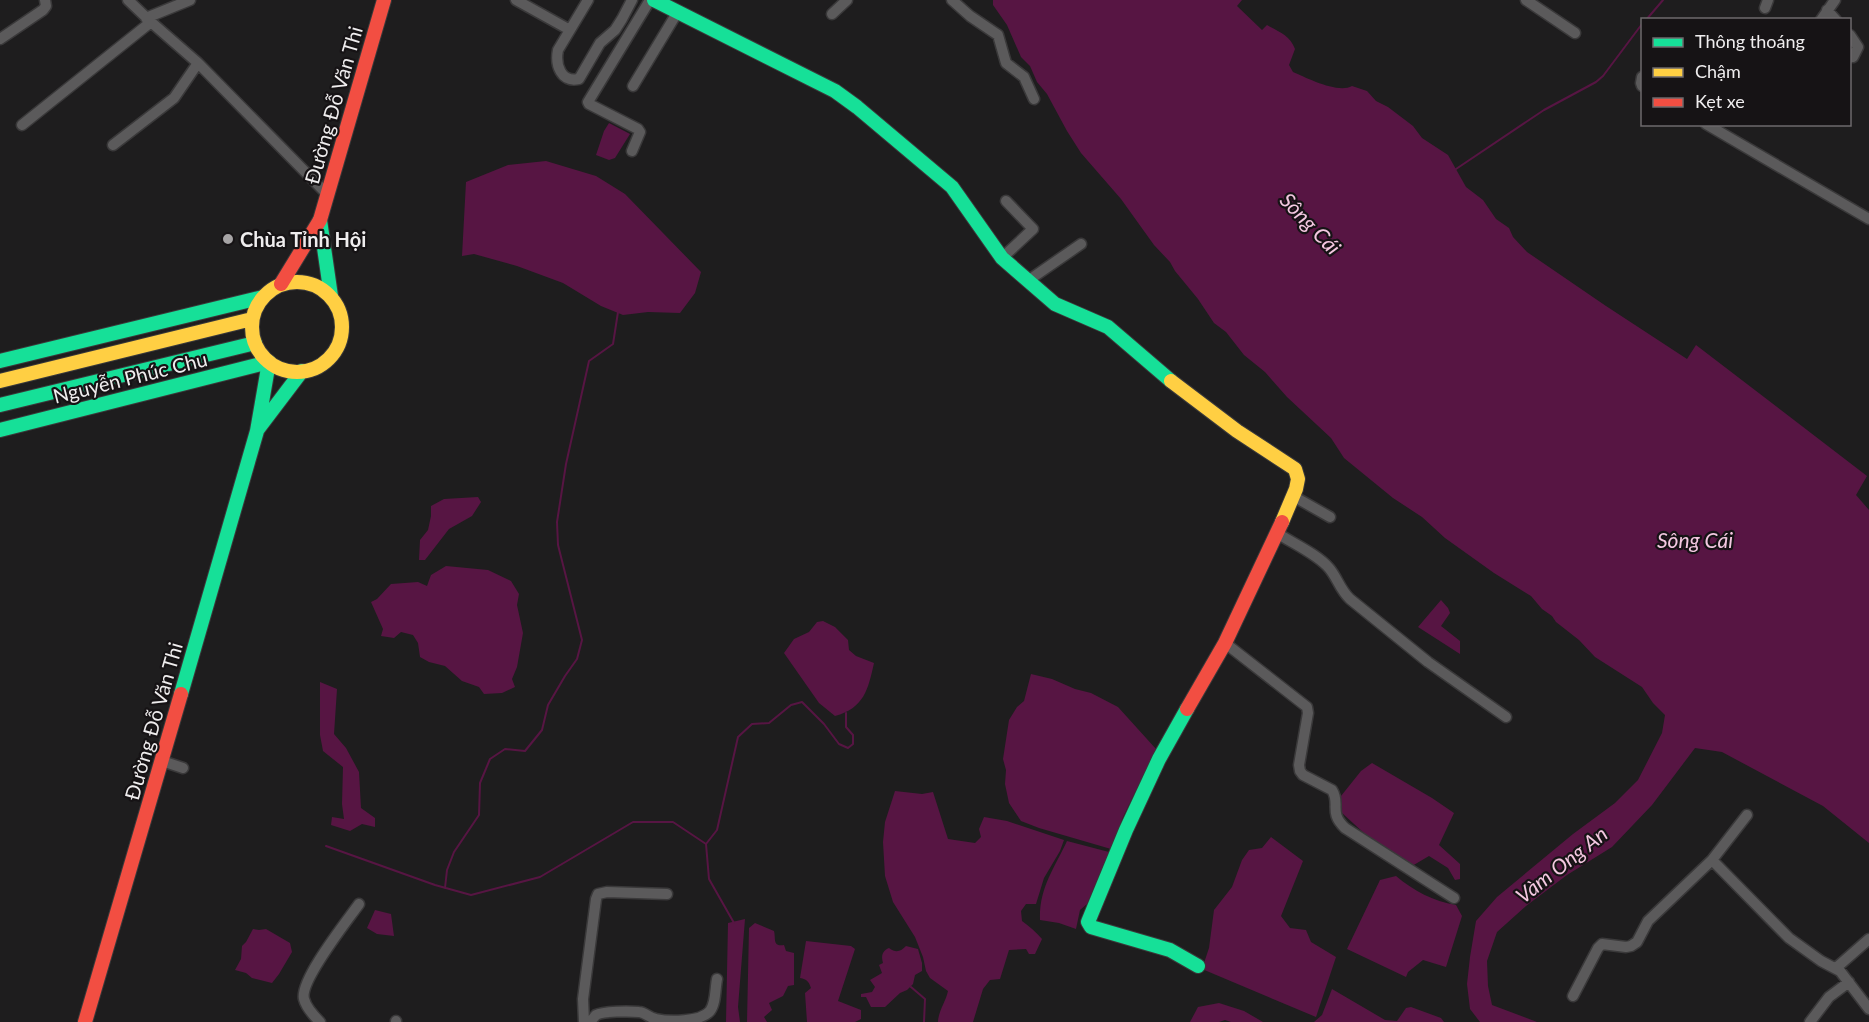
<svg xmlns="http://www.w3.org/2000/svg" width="1869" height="1022" viewBox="0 0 1869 1022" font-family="Lato,sans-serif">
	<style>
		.water { fill: #571543 }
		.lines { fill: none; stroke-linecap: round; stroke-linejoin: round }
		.stream { stroke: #571543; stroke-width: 2 }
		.street-casing { stroke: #3a393a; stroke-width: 13 }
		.fast-casing { stroke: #3a393a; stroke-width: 16 }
		.slow-casing { stroke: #3a393a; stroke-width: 16 }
		.jam-casing { stroke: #3a393a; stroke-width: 16 }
		.street { stroke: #5b5a5b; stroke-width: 10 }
		.fast { stroke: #16e098; stroke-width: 14 }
		.slow { stroke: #ffcf43; stroke-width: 14 }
		.jam { stroke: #f24e42; stroke-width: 14 }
		.poi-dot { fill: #a6a4a5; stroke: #161315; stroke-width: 2 }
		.labels { text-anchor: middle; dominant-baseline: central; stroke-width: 4.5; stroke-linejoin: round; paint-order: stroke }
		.street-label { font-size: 20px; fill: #efedee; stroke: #161315 }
		.poi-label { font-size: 20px; font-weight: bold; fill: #efedee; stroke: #161315; text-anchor: start }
		.water-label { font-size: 21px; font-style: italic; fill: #f4c8e1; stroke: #161315 }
	</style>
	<rect width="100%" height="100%" fill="#1e1d1e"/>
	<path class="water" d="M993,0H1242L1237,6L1262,30L1267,25C1279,32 1290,35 1295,49L1289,65L1293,72C1307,78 1338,94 1352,86L1367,91L1376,101L1388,107L1413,126L1422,138L1448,155L1466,187L1483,200L1496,219L1509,228L1513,237L1527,252L1606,306L1687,359L1696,345L1867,476L1856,495L1869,510V843L1823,806L1722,752L1695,748L1652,805L1612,847L1567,875L1526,906L1497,932L1487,961L1488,986L1492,1005L1537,1022H1480L1470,1009L1467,984L1470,957L1476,921L1497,897L1573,834L1615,803L1638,780L1662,733L1665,715L1653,703L1642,687L1595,657L1579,640L1556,622L1552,616L1542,609L1531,596L1494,573L1445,538L1422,517L1393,498L1344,458L1331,438L1287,397L1265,372L1244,355L1226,332L1214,323L1198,299L1175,271L1170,262L1154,245L1121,199L1081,153L1067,131L1047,94L1037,82L1030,66L1021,57L1007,25L993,5Z
		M609,123L630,134L615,158L609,160L596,155L604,131Z
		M546,161L596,176L625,194L701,272L695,293L680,313L648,312L623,315L601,306L563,283L517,266L474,254L462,256L466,182L508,165Z
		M478,497L481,502L472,516L449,529L425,560H419L420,540L428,530L431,516V506L444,499Z
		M446,566L488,570L511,581L519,594L517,605L523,633L517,667L512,679L515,687L502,693L484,694L479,687L462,681L445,666L429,662L420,657L418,643L413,635L401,632L394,638L381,636L383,629L371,602L377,599L391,584L418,582L427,586L431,575Z
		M1441,600L1448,608L1450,613L1441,626L1460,641V654L1418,627Z
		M823,621L835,627L848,640L849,650L856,656L874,663C868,690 864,708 835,716L819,703L784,653L794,639L809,632L817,622Z
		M1031,674L1052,679L1075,689L1091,693L1118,707L1156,749L1123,817L1111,849L1039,828L1021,821L1009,803L1005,784L1006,770L1003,759L1009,720L1017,707L1024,701Z
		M320,682L337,689L334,734L346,748L359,772L361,808L375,818V827L362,824L350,831L331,825L332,817L344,819L342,804L343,767L323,751L320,735Z
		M1372,763L1432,798L1454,813L1439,845L1460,864V879L1455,880L1448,868L1429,856L1412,866L1365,834L1342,813L1341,796L1361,771Z
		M895,791L922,794L933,792L948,839L975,843L981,837L979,829L984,817L1007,821L1064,840L1060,851L1044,878L1036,904H1026L1021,911L1022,921C1029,926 1036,932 1042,939L1035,954H1029L1026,949L1009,950L1000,979L990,980L983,989L973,1022H938C938,1012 946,1001 948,991L930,978L926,971L923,957L915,937L893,902L885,876L883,842L885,822Z
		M1271,837L1303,861L1281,916L1290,928L1306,930L1311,942L1336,957L1316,1017L1202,969L1209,948L1214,910L1232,887L1242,860L1249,850L1262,848Z
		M1067,841L1109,852L1087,904L1080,910L1076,929L1059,923L1040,920C1039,888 1054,869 1067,841Z
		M1396,876C1414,891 1433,901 1456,905L1462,916L1446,967L1423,960L1408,972L1406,977L1347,949L1380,880Z
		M375,910L391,914L394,936L377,934L367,928Z
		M745,919L738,1007L740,1022H726L728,923Z
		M755,923L774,931C776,938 772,947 784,945L786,951L794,953V985L788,986L783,996L769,1003L772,1010L764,1017L767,1022H747L749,928Z
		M253,929L259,930L266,929L290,943L292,952L279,974L272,983L252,978L246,973L235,970L241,959L242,946L246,942Z
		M806,941L851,946L855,949L838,1001L861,1010V1019L855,1022H807L805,993L811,988C809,982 807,979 800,978Z
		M906,946L918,949L922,963V971L915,975L913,984L907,990L900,993L885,1007H871L866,997H861V994L872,992L875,987L870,980L882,973L879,965L883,963C881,956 882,951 889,948C896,953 900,952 906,946Z
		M1332,989L1385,1020L1397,1021L1406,1008L1411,1007L1441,1018L1444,1022H1314L1322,1015Z
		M1219,1003L1244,1011L1263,1022H1231L1225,1020L1219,1022H1190L1198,1007Z"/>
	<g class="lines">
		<path class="stream" d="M1646,20L1663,0
			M1456,169L1544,110L1596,82L1603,76L1642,24
			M706,844L717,830L738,737L752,724L769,723L791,705L802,702L824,724L839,744L848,748L853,744V735L846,727V713
			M326,846L435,885L471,895L540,877L633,822H673L706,844L709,879L734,923
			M445,888L447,870L454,852L479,815L480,783L490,759L505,749L525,751L542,730L548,705L565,676L577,659L582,640L558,545L557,522L566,464L589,361L613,344L618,312
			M911,987L925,999L924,1022"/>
		<g class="street-casing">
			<path id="street" d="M128,0L151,22L198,63L327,194
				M516,0L570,30
				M588,0L558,50C555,65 561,83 579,79L600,43L615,30L622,19L632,0
				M952,0L970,16L998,35L1006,63L1024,77L1034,99
				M1526,0L1575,33
				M1765,8L1768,0
				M1827,10L1836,20
				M832,14L847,0
				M146,18L190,0
				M1821,20L1835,0
				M1850,35L1858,47L1853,57
				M0,39L43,10L46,6L45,0
				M1642,77L1641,83L1642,86
				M633,86L677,13
				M1706,124L1869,219
				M22,125L151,22
				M113,145L174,98L198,63
				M632,151L640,132L638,129L589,104L588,102L650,0
				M1002,258L1033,229L1006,201
				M1029,280L1081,244
				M1293,496L1330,517
				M1277,533C1292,543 1317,554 1329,568C1337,577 1340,590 1350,599L1428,662L1506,717
				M1225,643L1307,707L1308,713L1299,765L1300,771L1303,775L1332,790C1341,804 1328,812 1345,828L1454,898
				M162,761L183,768
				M1712,860L1789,938L1821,961L1840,971L1869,1009
				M1836,968L1869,939
				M1573,996L1598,948L1602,944L1626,947L1631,946L1637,942L1648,921L1712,860L1747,815
				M320,1022C314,1016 306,1007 304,999C299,981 347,921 359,904
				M396,1022V1021
				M584,1022L583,999L596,899L598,894L607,892L667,894
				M590,1022C592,1020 594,1017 596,1015C603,1011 630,1011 639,1012C645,1012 649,1018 656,1019C669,1022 701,1022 710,1011C716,1003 715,989 717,979
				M1810,1022L1829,997L1849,982"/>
		</g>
		<g class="fast-casing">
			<path id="fast" d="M654,0L835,91L857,107L952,187L1002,258L1055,304L1108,327L1171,381
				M320,220L331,296
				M0,361L263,297
				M0,405L255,343
				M258,429L302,371
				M0,430L269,362L257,431L181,694
				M1187,709L1159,759L1126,830L1088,922L1091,927L1170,950L1198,966"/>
		</g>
		<g class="slow-casing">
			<path id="slow" d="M252 327a45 45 0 1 1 90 0a45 45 0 1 1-90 0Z
				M0,381L252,319
				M1171,381L1237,431L1295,469L1298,479L1296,489L1282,522"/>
		</g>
		<g class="jam-casing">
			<path id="jam" d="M281,284L320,220L384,0
				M1187,709L1225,643L1282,522
				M85,1022L181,694"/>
		</g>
		<use href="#street" class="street"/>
		<use href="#fast" class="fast"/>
		<use href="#slow" class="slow"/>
		<use href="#jam" class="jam"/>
	</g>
	<circle class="poi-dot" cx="228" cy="239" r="6"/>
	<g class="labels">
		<g class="street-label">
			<text transform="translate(333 105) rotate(-74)">Đường Đỗ Văn Thi</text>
			<text transform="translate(130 377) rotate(-14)">Nguyễn Phúc Chu</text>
			<text transform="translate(153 721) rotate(-74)">Đường Đỗ Văn Thi</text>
		</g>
		<g class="poi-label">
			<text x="240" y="239">Chùa Tỉnh Hội</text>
		</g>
		<g class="water-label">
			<text transform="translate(1311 223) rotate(46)">Sông Cái</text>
			<text x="1695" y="539">Sông Cái</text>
			<text transform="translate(1561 864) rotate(-38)">Vàm Ong An</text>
		</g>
	</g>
	<rect x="1641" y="18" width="210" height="108" fill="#161315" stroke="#6d6a6c" stroke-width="1.5"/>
	<rect x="1653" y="38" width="30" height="9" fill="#16e098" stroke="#6d6a6c" stroke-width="1.5"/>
	<text x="1695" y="48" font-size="18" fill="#efedee">Thông thoáng</text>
	<rect x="1653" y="68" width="30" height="9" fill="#ffcf43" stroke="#6d6a6c" stroke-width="1.5"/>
	<text x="1695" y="78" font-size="18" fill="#efedee">Chậm</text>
	<rect x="1653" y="98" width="30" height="9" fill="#f24e42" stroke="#6d6a6c" stroke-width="1.5"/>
	<text x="1695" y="108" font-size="18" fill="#efedee">Kẹt xe</text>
</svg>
